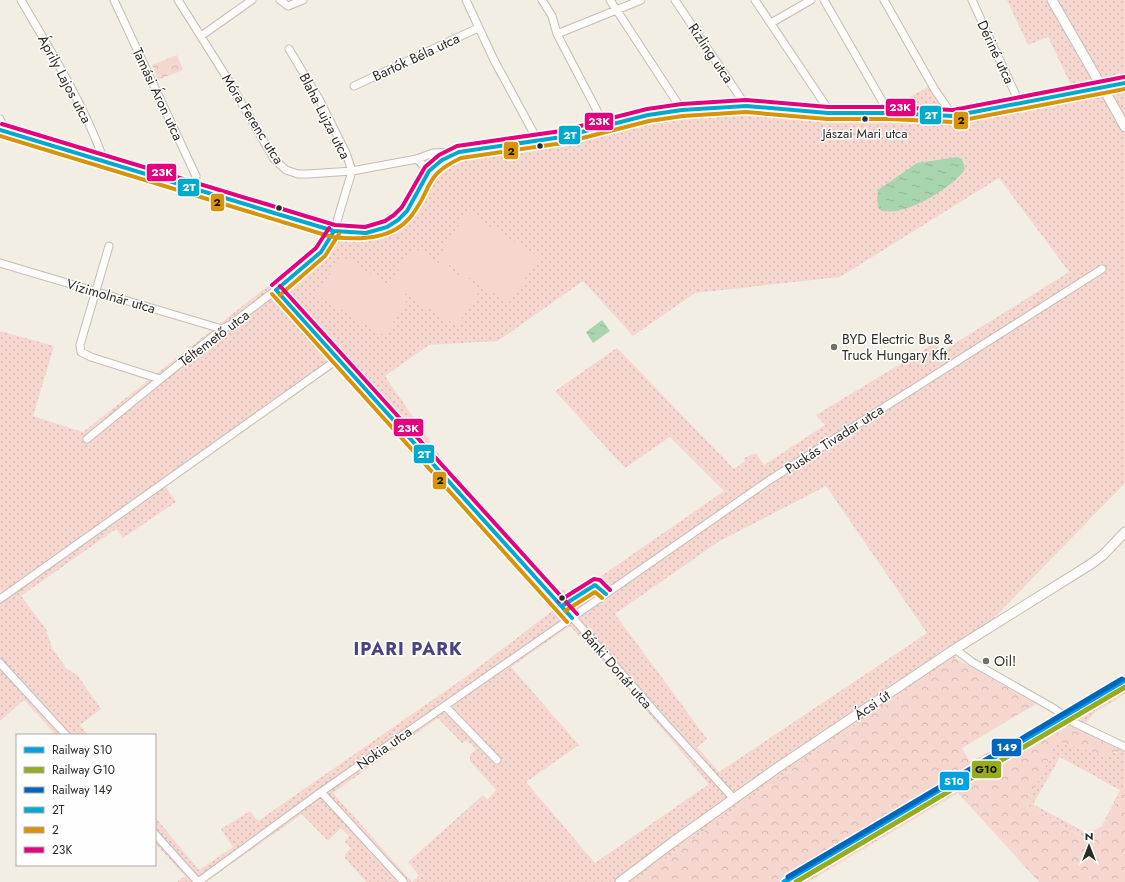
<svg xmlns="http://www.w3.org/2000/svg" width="1125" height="882" viewBox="0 0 1125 882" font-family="Jost,sans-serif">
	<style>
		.grass { fill: url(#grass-dots); fill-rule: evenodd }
		.forest { fill: url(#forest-crowns) }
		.pitch { fill: #f6d7d0 }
		.water { fill: url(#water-ripples) }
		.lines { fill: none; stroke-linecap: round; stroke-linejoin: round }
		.minor-casing { stroke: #c2beb7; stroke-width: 9 }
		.major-casing { stroke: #c2beb7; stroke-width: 11 }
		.minor { stroke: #fdfcfb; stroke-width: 7 }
		.major { stroke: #fdfcfb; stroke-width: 9 }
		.major-bridge-casing { stroke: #c2beb7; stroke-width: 11; stroke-linecap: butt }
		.major-bridge { stroke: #fdfcfb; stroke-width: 9 }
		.bus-1-casing { stroke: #fefefe; stroke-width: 7 }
		.bus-2-casing { stroke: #fefefe; stroke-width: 7 }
		.bus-3-casing { stroke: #fefefe; stroke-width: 7 }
		.bus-1 { stroke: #00a9ce; stroke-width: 4 }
		.bus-2 { stroke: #d99305; stroke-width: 4 }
		.bus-3 { stroke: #e5007d; stroke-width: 4 }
		.rail-1-casing { stroke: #fefefe; stroke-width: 8 }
		.rail-2-casing { stroke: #fefefe; stroke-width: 8 }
		.rail-3-casing { stroke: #fefefe; stroke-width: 8 }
		.rail-1 { stroke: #00a0e3; stroke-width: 5 }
		.rail-2 { stroke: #96ab20; stroke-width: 5 }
		.rail-3 { stroke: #0065bd; stroke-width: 5 }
		.bus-dot { fill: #2d2a23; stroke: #fefefe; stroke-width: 1.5 }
		.poi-dot { fill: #726f67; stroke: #fefefe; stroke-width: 1.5 }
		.labels { text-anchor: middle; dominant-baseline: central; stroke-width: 3; stroke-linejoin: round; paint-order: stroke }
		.bus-label { font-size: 13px; fill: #2d2a23; stroke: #fefefe }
		.street-label { font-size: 14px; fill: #2d2a23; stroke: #fefefe }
		.poi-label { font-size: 14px; fill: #2d2a23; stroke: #fefefe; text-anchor: start }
		.district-label { font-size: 18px; font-weight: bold; letter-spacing: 1px; fill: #4b4280; stroke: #fefefe }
		.line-badge { stroke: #fefefe; stroke-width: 1.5 }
		.badge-label { font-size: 11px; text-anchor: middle; font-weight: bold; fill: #fff }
		.pale-badge-label { font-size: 11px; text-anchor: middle; font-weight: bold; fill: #111 }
	</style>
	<defs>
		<pattern id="grass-dots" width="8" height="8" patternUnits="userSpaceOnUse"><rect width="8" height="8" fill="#f6d7d0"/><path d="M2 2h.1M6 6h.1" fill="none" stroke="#d3b9b2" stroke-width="1.8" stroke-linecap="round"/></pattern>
		<pattern id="forest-crowns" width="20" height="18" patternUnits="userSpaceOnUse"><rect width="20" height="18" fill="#f6d7d0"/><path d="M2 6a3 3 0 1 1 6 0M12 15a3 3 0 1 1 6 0" fill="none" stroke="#d3b9b2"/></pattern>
		<pattern id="water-ripples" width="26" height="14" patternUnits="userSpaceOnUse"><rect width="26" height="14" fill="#a8d5ad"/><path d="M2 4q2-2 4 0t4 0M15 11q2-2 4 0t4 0" fill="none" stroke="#91b795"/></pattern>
	</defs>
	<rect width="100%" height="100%" fill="#f2eee4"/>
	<path class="grass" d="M1007,0H1125V483L955,658L813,754L633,882H412L419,875L408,862L483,795L487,800L496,790L470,761V755L476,749L467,740L462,743L438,718L333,793L412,882H366L345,858V854L351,848L345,842L349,836L341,828L328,841L302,814L206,882H177L185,876L155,843V817L199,870L233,847L221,829L250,811L258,821L467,676L552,611L430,472L388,421L337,365L272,409L165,486L176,502L123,538L116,529L21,596L46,629L52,648L66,668L78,676L101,709L80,725L88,735H56L24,700L0,721V331L54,346L33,416L83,432L326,240L330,226C337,228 344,231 351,231C370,233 392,225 404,210C412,199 417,185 423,174L409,157L428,150L508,140L548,137L630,115L674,108L747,101L822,110L917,112L907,98L936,83L955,112L1013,105L1072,87L1048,37L1028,45ZM999,178L1069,272L941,352L935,343L816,415L825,425L764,465L756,453L744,458L745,461L734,469L617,348L555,391L625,468L670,437L724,491L571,597L564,589L556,594L446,470L448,468L385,376L429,345L498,341L583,281L633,336L695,293L840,277ZM826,486L927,633L719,772L697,747L707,739L615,614L718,542ZM570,626L615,674L709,784L595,863L526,782L579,745L511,667Z
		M1125,674V694L1094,713L1085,724L1125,745V785L1102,829L1086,839L1027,805L1057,741L1103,755L1118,752L1063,722L975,772L970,762L1062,712ZM1060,757L1120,790L1102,826L1088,834L1033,804Z"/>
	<path class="forest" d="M177,55L183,70L158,80L152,65Z
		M955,658L1036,704L962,748L975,772L1063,722L1119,751L1103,755L1057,741L1027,805L1086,839L1102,829L1125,785V882H1039L958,793L808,882H633L813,754Z"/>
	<path class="pitch" d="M467,212L539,257L509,303L438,258Z
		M413,247L481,289L457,326L390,284Z
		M341,256L409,297L385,336L317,295Z"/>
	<path class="water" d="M958,157L962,159L965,169C954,187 899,221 879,209L877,201L878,190L917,163Z
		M602,320L610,331L593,343L586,332Z"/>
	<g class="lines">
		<g class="minor-casing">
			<path id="minor" d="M21,0C50,50 85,106 104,161
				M114,0L196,176L195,189
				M178,0L227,78L274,159L286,170L298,174H308L352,171L417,159L433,153L456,152
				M280,0L288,6L303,0
				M466,0L494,60L538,141
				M542,0L552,16L557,34L605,126
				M610,0L682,110
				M675,0L746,106
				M755,0L826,106L828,113
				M824,0L889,113
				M884,0L935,90L953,116
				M972,0L1020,104
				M771,23L811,0
				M557,34L641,0
				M201,36L252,0
				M354,86L478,28
				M0,119L5,131
				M0,130L334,231L366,233L387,227L398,220L407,211L429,171L442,160L459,152L562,137L648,115L682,110L746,106L828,113H889L953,116L1125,83
				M417,159L429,171
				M109,246L80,345L81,352L91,357L160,379
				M0,263L222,329
				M276,290L538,578L665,723L734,799
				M87,439L222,329L230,325L276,290L325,248L334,231L352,171L346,153L319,99L289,49
				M0,599L338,359
				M955,649L972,662L1053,708L1073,722L1125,747
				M0,663L66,735
				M445,706L497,760
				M321,792L403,881
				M155,834L198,882L321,792L768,481L1102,269"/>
		</g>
		<g class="major-casing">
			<path id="major" d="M1052,0L1095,75
				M1110,100L1125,127
				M620,882L673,842L777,768L955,649L1091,564L1103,555L1125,532"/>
		</g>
		<use href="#minor" class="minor"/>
		<use href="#major" class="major"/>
		<g class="major-bridge-casing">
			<path id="major-bridge" d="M1095,75L1110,100"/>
		</g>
		<use href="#major-bridge" class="major-bridge"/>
		<g class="bus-1-casing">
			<path id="bus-1" d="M0,130L334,231L366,233L387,227L398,220L407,211L429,171L442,160L459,152L562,137L648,115L682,110L746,106L828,113H889L953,116L1125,83
				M276,290L572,618
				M276,290L321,252L334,231
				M562,606L595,585L606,594"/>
		</g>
		<g class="bus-2-casing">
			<path id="bus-2" d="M0,136L332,237C361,240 393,240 412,215C433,187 424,175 461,158L563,143L649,121L683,116L746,112L827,119H889L953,122L1125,89
				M272,294L567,622
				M280,295L325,256L339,234
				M565,611L595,592L602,598"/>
		</g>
		<g class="bus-3-casing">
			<path id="bus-3" d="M2,124L335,225L365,227L385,221L394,215L402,207L425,167L439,155L457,146L561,131L647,109L682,104L746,100L828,107H889L953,110L1124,77
				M272,285L316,248L329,228
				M280,286L577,614
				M559,601L594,579L600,580L610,590"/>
		</g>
		<use href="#bus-1" class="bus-1"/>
		<use href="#bus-2" class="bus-2"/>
		<use href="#bus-3" class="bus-3"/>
		<g class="rail-1-casing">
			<path id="rail-1" d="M784,882L1125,680"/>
		</g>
		<g class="rail-2-casing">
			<path id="rail-2" d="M796,882L1125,687"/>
		</g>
		<g class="rail-3-casing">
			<path id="rail-3" d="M788,877L1122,679"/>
		</g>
		<use href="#rail-1" class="rail-1"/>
		<use href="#rail-2" class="rail-2"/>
		<use href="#rail-3" class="rail-3"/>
	</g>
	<g class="bus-dot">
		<circle cx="865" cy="119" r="3.5"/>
		<circle cx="540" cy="146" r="3.5"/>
		<circle cx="279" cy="208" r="3.5"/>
		<circle cx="562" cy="598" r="3.5"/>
	</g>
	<g class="poi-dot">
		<circle cx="834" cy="347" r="4"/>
		<circle cx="986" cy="661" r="4"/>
	</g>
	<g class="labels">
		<g class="bus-label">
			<text x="865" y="133">Jászai Mari utca</text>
		</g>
		<g class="street-label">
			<text transform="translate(996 52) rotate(65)">Dériné utca</text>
			<text transform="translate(711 53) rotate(56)">Rizling utca</text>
			<text transform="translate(416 57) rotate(-25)">Bartók Béla utca</text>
			<text transform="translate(65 79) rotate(62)">Áprily Lajos utca</text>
			<text transform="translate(158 94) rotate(65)">Tamási Áron utca</text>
			<text transform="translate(325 116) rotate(63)">Blaha Lujza utca</text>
			<text transform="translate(253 119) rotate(58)">Móra Ferenc utca</text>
			<text transform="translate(111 296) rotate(16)">Vízimolnár utca</text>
			<text transform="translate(214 338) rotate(-37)">Téltemető utca</text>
			<text transform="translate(834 439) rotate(-33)">Puskás Tivadar utca</text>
			<text transform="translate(617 669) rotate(49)">Bánki Donát utca</text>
			<text transform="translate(872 705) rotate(-35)">Ácsi út</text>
			<text transform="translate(384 748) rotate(-35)">Nokia utca</text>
		</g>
		<g class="poi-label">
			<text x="842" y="339">BYD Electric Bus &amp;<tspan x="842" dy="16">Truck Hungary Kft.</tspan></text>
			<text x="994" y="661">Oil!</text>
		</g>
		<g class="district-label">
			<text x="408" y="649">IPARI PARK</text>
		</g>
	</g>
	<g class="line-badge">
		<rect x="885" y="98" width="31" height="19" rx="4" fill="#e5007d"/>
		<rect x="919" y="105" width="23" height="20" rx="4" fill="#00a9ce"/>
		<rect x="953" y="111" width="16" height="19" rx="4" fill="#d99305"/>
		<rect x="584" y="112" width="30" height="19" rx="4" fill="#e5007d"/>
		<rect x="558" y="125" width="23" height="20" rx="4" fill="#00a9ce"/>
		<rect x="503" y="141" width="16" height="19" rx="4" fill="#d99305"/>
		<rect x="146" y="163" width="31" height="19" rx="4" fill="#e5007d"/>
		<rect x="177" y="178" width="23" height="19" rx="4" fill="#00a9ce"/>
		<rect x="210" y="193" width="15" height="19" rx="4" fill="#d99305"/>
		<rect x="393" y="418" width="31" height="19" rx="4" fill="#e5007d"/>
		<rect x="413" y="444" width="22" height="20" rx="4" fill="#00a9ce"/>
		<rect x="432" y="471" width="15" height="19" rx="4" fill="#d99305"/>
		<rect x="991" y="738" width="31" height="19" rx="4" fill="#0065bd"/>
		<rect x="971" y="760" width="31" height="19" rx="4" fill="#96ab20"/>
		<rect x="939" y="771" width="31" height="20" rx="4" fill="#00a0e3"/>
	</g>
	<g class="badge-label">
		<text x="900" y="111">23K</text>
		<text x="931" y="119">2T</text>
		<text x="599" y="125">23K</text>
		<text x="570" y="139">2T</text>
		<text x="162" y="176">23K</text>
		<text x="189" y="191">2T</text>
		<text x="408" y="432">23K</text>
		<text x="424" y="458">2T</text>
		<text x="1007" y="751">149</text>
		<text x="954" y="785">S10</text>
	</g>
	<g class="pale-badge-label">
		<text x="961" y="124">2</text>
		<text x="511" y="155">2</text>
		<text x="217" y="206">2</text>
		<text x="440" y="484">2</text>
		<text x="986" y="773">G10</text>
	</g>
	<rect x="16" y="734" width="140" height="132" fill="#fefefe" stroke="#aaa9a6"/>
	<rect x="24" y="747" width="20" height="6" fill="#00a0e3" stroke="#aaa9a6"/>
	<text x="52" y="754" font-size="12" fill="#2d2a23">Railway S10</text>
	<rect x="24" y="767" width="20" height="6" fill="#96ab20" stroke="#aaa9a6"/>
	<text x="52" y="774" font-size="12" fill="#2d2a23">Railway G10</text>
	<rect x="24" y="787" width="20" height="6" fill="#0065bd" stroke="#aaa9a6"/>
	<text x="52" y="794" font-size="12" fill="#2d2a23">Railway 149</text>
	<rect x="24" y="807" width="20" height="6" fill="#00a9ce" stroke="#aaa9a6"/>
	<text x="52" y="814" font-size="12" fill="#2d2a23">2T</text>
	<rect x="24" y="827" width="20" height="6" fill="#d99305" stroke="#aaa9a6"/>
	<text x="52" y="834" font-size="12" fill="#2d2a23">2</text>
	<rect x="24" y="847" width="20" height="6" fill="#e5007d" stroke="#aaa9a6"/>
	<text x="52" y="854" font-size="12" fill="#2d2a23">23K</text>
	<g transform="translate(1089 846)" stroke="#fefefe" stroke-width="3" paint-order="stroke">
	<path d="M0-3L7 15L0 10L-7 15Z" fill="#2d2a23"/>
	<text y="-6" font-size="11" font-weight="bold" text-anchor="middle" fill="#2d2a23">N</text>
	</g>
</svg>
